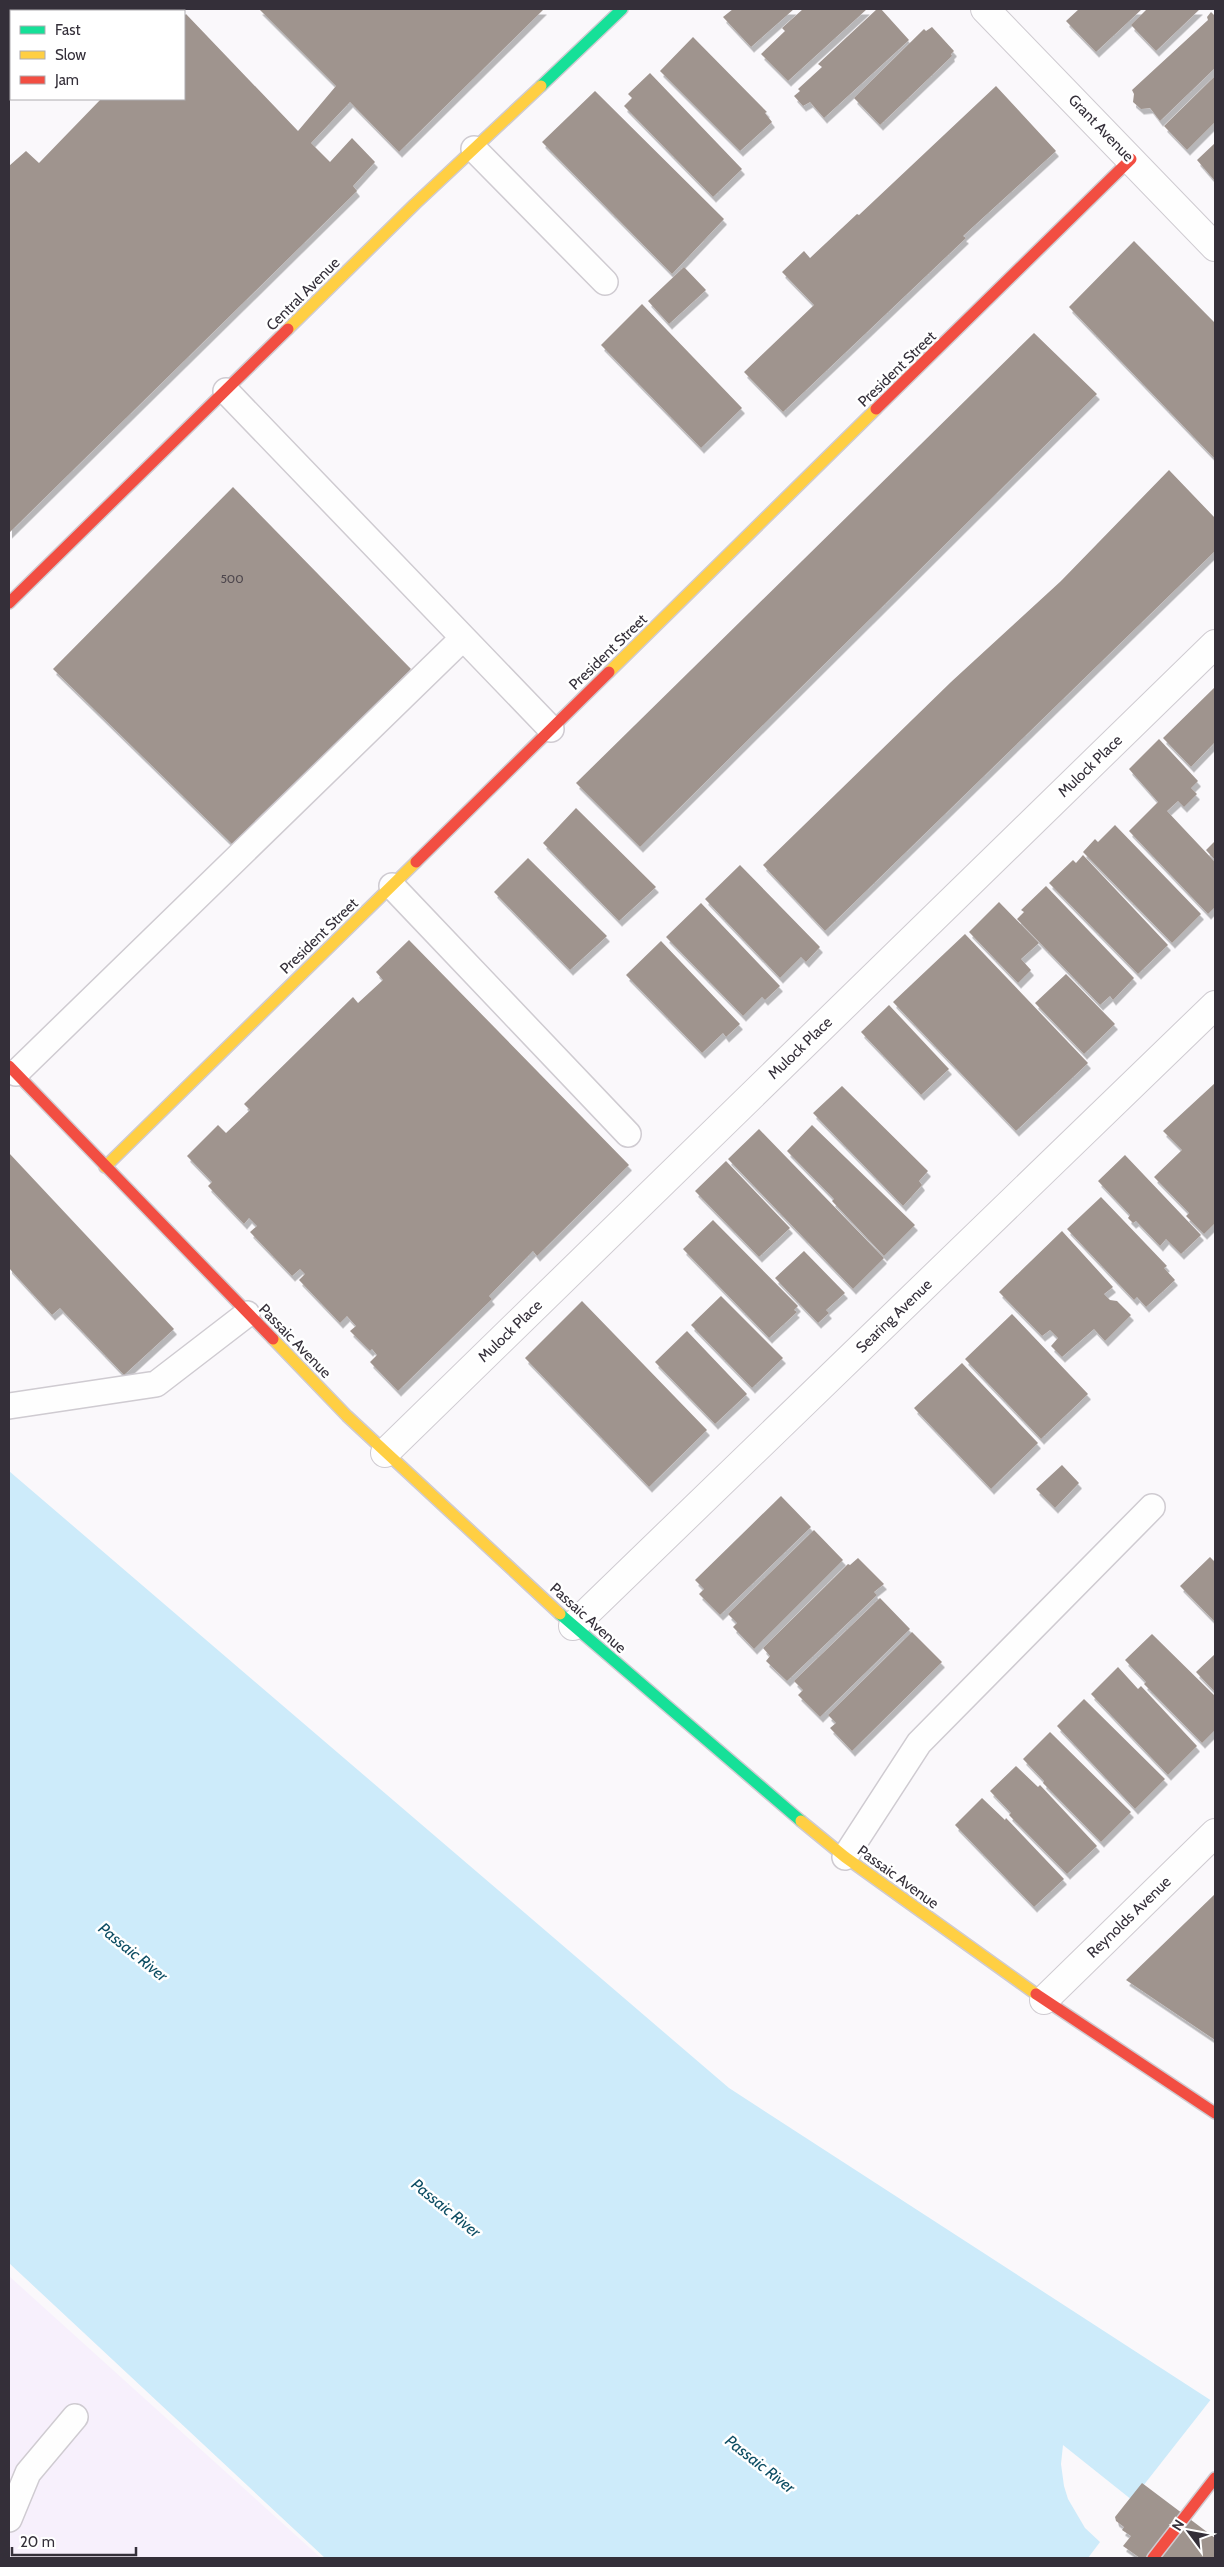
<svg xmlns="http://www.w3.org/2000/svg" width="1224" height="2567" viewBox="0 0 1224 2567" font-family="Cabin,sans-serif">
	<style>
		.built { fill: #f7f0fc }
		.water { fill: #cdebfa }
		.pier { fill: #faf8fb }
		.building { fill: #9f948e; filter: url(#shadow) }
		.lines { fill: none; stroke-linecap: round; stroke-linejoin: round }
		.lane-casing { stroke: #cfcbd1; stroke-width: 28 }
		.street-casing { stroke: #cfcbd1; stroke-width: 30 }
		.fast-casing { stroke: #cfcbd1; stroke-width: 14 }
		.slow-casing { stroke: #cfcbd1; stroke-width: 14 }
		.jam-casing { stroke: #cfcbd1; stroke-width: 14 }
		.lane { stroke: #fefefe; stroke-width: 25 }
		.street { stroke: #fefefe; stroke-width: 28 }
		.fast { stroke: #16e098; stroke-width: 11 }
		.slow { stroke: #ffcf43; stroke-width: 11 }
		.jam { stroke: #f24e42; stroke-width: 11 }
		.labels { text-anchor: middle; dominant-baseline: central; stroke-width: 5; stroke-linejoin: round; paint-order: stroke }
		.number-label { font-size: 12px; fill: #4f484e }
		.street-label { font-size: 15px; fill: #342f39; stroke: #fff }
		.water-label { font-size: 16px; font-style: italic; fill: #0d4d63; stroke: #fff }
	</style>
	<defs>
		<filter id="shadow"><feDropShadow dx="3" dy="5.5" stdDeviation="0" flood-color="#0004"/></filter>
	</defs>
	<rect width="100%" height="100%" fill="#faf8fb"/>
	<path class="built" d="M9,2276L321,2558H9Z"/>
	<path class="water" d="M9,1471L729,2088L1215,2403V2558H325L9,2263Z"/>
	<path class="pier" d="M1212,2398L1215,2400V2558H1088L1100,2542L1085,2528L1068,2499L1064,2486L1061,2464L1063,2445L1132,2500Z"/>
	<path class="building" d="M259,9H544L399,152L350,102L311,143L330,162L352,138L375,162L353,186L357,191L9,533V166L26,151L39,163L101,99H184V16L186,14L298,131L336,86Z
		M733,9H794L751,47L723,17Z
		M803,9H867L788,81L761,54L785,31L782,28Z
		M877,9H881L909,40L824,118L810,102L803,106L794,96L800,91L798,89L822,67L818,64Z
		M1079,9H1142L1096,52L1066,21Z
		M1147,9H1200L1156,51L1131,25Z
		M1211,12L1215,16V68L1160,121L1150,108L1141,109L1133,102L1134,94L1132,90L1208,20L1207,17Z
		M932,27L954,51L951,54L952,56L880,125L854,98L924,29L926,31Z
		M693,37L767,112L765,113L772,122L740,151L660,71Z
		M650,73L742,169L713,197L624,106L632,98L628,94Z
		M1215,76V122L1187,150L1164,126Z
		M996,86L1056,151L963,236L966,238L783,412L744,372L814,305L782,272L804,251L810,258L857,214L859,215Z
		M595,91L724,219L672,274L542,142Z
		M1215,143V181L1197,160Z
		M1134,241L1215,323V459L1069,307Z
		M684,267L706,290L669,324L648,301Z
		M642,304L742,408L701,448L601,345Z
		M1034,333L1097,394L640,847L576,783Z
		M1169,470L1215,518V551L825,931L763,865L951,682L1061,581Z
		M233,487L411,669L233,845L53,669Z
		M1215,687V742L1191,767L1163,738Z
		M1159,739L1198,781L1191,788L1197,794L1184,807L1178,801L1167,811L1215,862V907L1208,914L1129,831L1158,802L1129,769Z
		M576,808L656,887L619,921L543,843Z
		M1115,825L1201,914L1172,943L1083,852L1095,839L1098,842Z
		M1215,841V860L1206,850Z
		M1083,855L1168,945L1138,974L1049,883L1073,860L1076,863Z
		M528,858L607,936L570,970L494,892Z
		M740,865L820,947L806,962L801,957L780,978L705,899Z
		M1046,886L1134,978L1113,1000L1110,996L1100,1005L1017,919L1024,912L1021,910Z
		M999,902L1039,943L1021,959L1031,970L1018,983L969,932Z
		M701,903L780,986L765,1000L762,997L743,1016L666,937Z
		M965,934L1088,1063L1016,1131L893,1002Z
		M409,940L629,1165L537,1256L533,1251L489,1296L492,1299L398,1391L370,1362L377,1355L372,1349L370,1351L350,1331L356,1326L347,1316L340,1323L299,1280L305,1274L300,1269L292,1276L250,1232L257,1226L249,1218L244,1224L208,1186L212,1182L187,1156L218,1125L226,1133L250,1110L244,1104L353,997L358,1003L383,980L376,972Z
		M661,941L740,1024L726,1037L723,1033L702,1053L626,975Z
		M1066,974L1115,1024L1084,1054L1035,1003Z
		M889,1005L949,1069L921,1095L861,1032Z
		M1215,1083V1223L1204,1234L1186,1216L1189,1213L1154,1177L1182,1150L1163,1131Z
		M842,1086L928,1171L919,1181L922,1185L903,1206L813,1113Z
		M812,1125L915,1225L884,1256L832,1201L834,1199L787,1151Z
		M759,1129L884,1258L853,1289L728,1159Z
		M9,1153L174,1329L124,1375L60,1308L52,1315L9,1268Z
		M1125,1155L1201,1235L1181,1254L1166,1239L1160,1246L1136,1221L1133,1223L1128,1218L1130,1215L1098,1181Z
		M726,1161L790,1228L759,1257L695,1191Z
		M1101,1197L1167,1266L1164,1268L1175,1280L1146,1307L1137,1297L1134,1300L1067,1229Z
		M713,1220L798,1306L794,1310L797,1312L769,1338L683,1249Z
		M1062,1231L1113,1287L1104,1294L1110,1300L1117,1301L1131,1315L1105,1341L1094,1329L1062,1357L1051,1346L1058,1338L1050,1330L1042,1336L999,1292Z
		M804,1251L845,1293L826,1310L829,1313L818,1323L775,1278Z
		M721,1296L783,1358L752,1388L691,1325Z
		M582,1301L707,1430L649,1487L525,1358Z
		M1012,1314L1088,1394L1041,1439L965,1359Z
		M687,1331L747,1394L715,1424L655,1362Z
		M962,1363L1038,1443L991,1489L914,1408Z
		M1062,1465L1079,1483L1055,1508L1036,1489Z
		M781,1496L811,1527L720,1615L699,1594L704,1589L695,1580Z
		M814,1530L843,1560L754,1649L733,1627L737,1623L728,1614Z
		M1210,1557L1215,1562V1622L1180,1586Z
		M858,1558L884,1584L874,1592L877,1595L787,1681L766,1661L770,1656L763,1648L848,1564L850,1565Z
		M880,1598L910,1629L820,1717L798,1695L803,1690L794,1681Z
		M912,1632L942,1662L852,1751L830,1728L836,1723L828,1715Z
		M1152,1634L1215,1696V1730L1202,1743L1144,1684L1146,1682L1125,1660Z
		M1215,1654V1692L1196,1672Z
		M1118,1667L1138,1689L1141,1686L1197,1746L1168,1775L1091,1694Z
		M1084,1699L1165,1779L1135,1809L1057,1726Z
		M1050,1732L1131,1812L1101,1842L1043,1783L1044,1781L1023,1759Z
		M1016,1766L1038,1787L1040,1785L1097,1846L1067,1874L1009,1815L1011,1813L990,1791Z
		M982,1798L1005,1820L1006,1818L1064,1879L1034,1907L955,1825Z
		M1215,1894V2040L1126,1980Z
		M1142,2483L1215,2538V2558H1140L1123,2546L1131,2536L1122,2530L1124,2527L1116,2521L1115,2517Z"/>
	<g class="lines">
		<g class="lane-casing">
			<path id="lane" d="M474,149L605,282
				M226,391L551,729
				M392,886L628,1134
				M16,1073L463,638
				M9,1406L156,1384L247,1314
				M845,1857L919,1743L1152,1507
				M9,2519L28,2473L75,2417"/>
		</g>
		<g class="street-casing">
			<path id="street" d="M985,9L1215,247
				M385,1453L1215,644
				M573,1626L1215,1005
				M1044,2000L1215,1833"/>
		</g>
		<g class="fast-casing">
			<path id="fast" d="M541,86L622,9
				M560,1614L801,1821"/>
		</g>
		<g class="slow-casing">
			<path id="slow" d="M288,329L415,204L541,86
				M609,672L876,409
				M105,1167L416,862
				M273,1339L347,1416L560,1614
				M801,1821L845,1857L1036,1994"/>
		</g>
		<g class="jam-casing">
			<path id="jam" d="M876,409L1131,159
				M9,603L288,329
				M416,862L609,672
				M9,1066L273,1339
				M1036,1994L1215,2113
				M1153,2558L1215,2478"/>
		</g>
		<use href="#lane" class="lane"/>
		<use href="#street" class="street"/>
		<use href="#fast" class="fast"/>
		<use href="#slow" class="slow"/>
		<use href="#jam" class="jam"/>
	</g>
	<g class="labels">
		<g class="number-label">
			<text x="232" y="578">500</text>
		</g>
		<g class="street-label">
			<text transform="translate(1101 128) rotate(46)">Grant Avenue</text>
			<text transform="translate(303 294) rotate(-45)">Central Avenue</text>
			<text transform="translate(897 369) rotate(-44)">President Street</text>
			<text transform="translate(608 652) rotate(-44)">President Street</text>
			<text transform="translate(1090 766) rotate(-44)">Mulock Place</text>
			<text transform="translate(319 936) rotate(-44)">President Street</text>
			<text transform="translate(800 1048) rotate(-44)">Mulock Place</text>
			<text transform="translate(894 1316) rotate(-44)">Searing Avenue</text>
			<text transform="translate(510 1331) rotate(-44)">Mulock Place</text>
			<text transform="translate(295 1341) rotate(46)">Passaic Avenue</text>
			<text transform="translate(588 1618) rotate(42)">Passaic Avenue</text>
			<text transform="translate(898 1877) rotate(36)">Passaic Avenue</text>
			<text transform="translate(1129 1917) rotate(-44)">Reynolds Avenue</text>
		</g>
		<g class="water-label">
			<text transform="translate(133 1952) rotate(39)">Passaic River</text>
			<text transform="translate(446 2208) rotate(39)">Passaic River</text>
			<text transform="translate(760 2464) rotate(38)">Passaic River</text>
		</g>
	</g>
	<rect width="1224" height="2567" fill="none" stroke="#342f39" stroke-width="20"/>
	<rect x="10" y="10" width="175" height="90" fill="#ffffff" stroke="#aeacb0"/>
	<rect x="20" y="26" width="25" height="8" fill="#16e098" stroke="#aeacb0"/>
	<text x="55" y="35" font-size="15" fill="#342f39">Fast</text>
	<rect x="20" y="51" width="25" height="8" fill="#ffcf43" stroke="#aeacb0"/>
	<text x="55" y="60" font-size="15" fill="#342f39">Slow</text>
	<rect x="20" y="76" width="25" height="8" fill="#f24e42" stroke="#aeacb0"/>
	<text x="55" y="85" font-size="15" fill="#342f39">Jam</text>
	<g transform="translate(1189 2532) rotate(302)" stroke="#ffffff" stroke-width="4" paint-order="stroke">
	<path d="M0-4L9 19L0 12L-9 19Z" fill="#342f39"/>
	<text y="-8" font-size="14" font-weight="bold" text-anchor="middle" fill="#342f39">N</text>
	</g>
	<path d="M12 2547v8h124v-8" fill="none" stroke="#342f39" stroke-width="2.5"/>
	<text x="20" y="2547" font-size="15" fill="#342f39" stroke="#ffffff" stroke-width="4" paint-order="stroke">20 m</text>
</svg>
